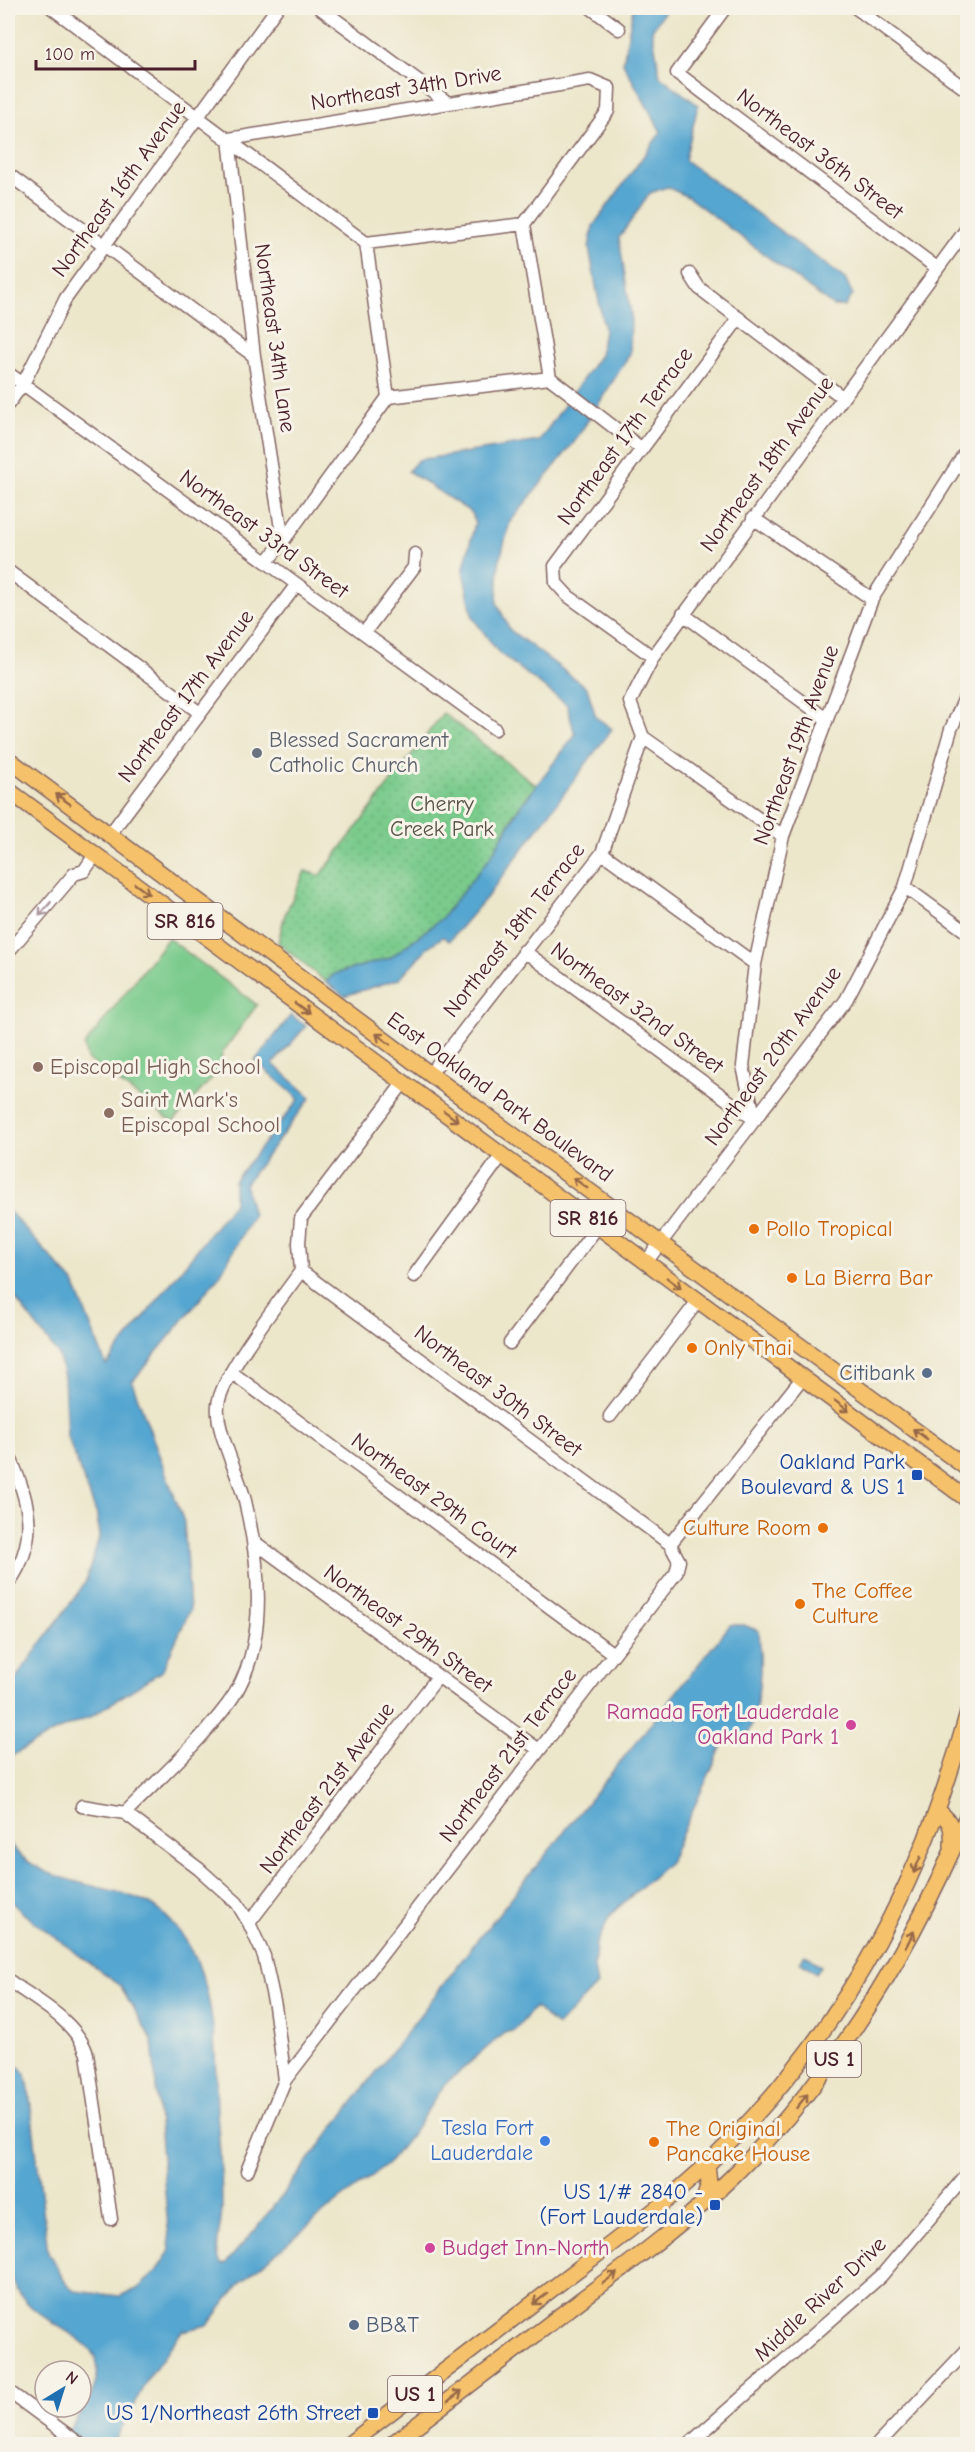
<svg xmlns="http://www.w3.org/2000/svg" width="975" height="2452" viewBox="0 0 975 2452" font-family="'Comic Neue',sans-serif">
	<style>
		.green { fill: #7acb8c; stroke: #62755c; stroke-width: 1.5 }
		.park { fill: url(#park-dots); stroke: #62755c; stroke-width: 1.5 }
		.water { fill: #55a6d0; stroke: #50627e; stroke-width: 1.5 }
		.lines { fill: none; stroke-linecap: round; stroke-linejoin: round }
		.minor-casing { stroke: #836563; stroke-width: 15 }
		.major-casing { stroke: #836563; stroke-width: 18 }
		.minor { stroke: #fff; stroke-width: 12 }
		.major { stroke: #f5c16b; stroke-width: 15 }
		.oneway { stroke: #976848 }
		.oneway2 { stroke: #ae9aa0 }
		.worship-dot { fill: #6b7280; stroke: #f7f3e8; stroke-width: 2 }
		.education-dot { fill: #8d6e63; stroke: #f7f3e8; stroke-width: 2 }
		.food-dot { fill: #e8710a; stroke: #f7f3e8; stroke-width: 2 }
		.service-dot { fill: #5c6f8a; stroke: #f7f3e8; stroke-width: 2 }
		.transit-dot { fill: #1a4fb4; stroke: #f7f3e8; stroke-width: 2 }
		.hotel-dot { fill: #d1479c; stroke: #f7f3e8; stroke-width: 2 }
		.shop-dot { fill: #3f7fe0; stroke: #f7f3e8; stroke-width: 2 }
		.labels { text-anchor: middle; dominant-baseline: central; stroke-width: 6; stroke-linejoin: round; paint-order: stroke }
		.shield { fill: #f7f3e8; stroke: #7e5f64; stroke-width: 1.5 }
		.shield-label { font-size: 21px; font-weight: bold; fill: #4a1f2b }
		.street-label { font-size: 22px; fill: #4a1f2b; stroke: #f7f3e8 }
		.worship-label { font-size: 22px; fill: #5b616d; stroke: #f7f3e8; text-anchor: start }
		.park-label { font-size: 22px; fill: #585348; stroke: #f7f3e8 }
		.education-label { font-size: 22px; fill: #785e54; stroke: #f7f3e8; text-anchor: start }
		.food-label { font-size: 22px; fill: #c56008; stroke: #f7f3e8; text-anchor: start }
		.service-label { font-size: 22px; fill: #4e5e75; stroke: #f7f3e8; text-anchor: end }
		.transit-label { font-size: 22px; fill: #164399; stroke: #f7f3e8; text-anchor: end }
		.hotel-label { font-size: 22px; fill: #b23c85; stroke: #f7f3e8; text-anchor: end }
		.shop-label { font-size: 22px; fill: #366cbe; stroke: #f7f3e8; text-anchor: end }
	</style>
	<defs>
		<pattern id="park-dots" width="8" height="8" patternUnits="userSpaceOnUse" patternTransform="scale(1.5)"><rect width="8" height="8" fill="#7acb8c"/><path d="M2 2h.1M6 6h.1" fill="none" stroke="#6bae79" stroke-width="1.8" stroke-linecap="round"/></pattern>
	</defs>
	<rect width="100%" height="100%" fill="#f7f3e8"/>
	<filter id="ink" filterUnits="userSpaceOnUse"><feTurbulence type="fractalNoise" baseFrequency=".0167" numOctaves="2"/><feDisplacementMap in="SourceGraphic" scale="12" xChannelSelector="R" yChannelSelector="G"/><feConvolveMatrix kernelMatrix="1 2 1 2 8 2 1 2 1" color-interpolation-filters="sRGB"/></filter>
	<filter id="wash" filterUnits="userSpaceOnUse"><feTurbulence type="fractalNoise" baseFrequency=".008" numOctaves="4" result="noise"/><feDisplacementMap in="SourceGraphic" scale="24" xChannelSelector="R" yChannelSelector="G"/><feGaussianBlur stdDeviation="1.35" result="paint"/><feColorMatrix in="noise" values="0 0 0 0 0 0 0 0 0 0 0 0 0 0 0 0 0 1.4 0 .05"/><feComposite in="paint" operator="in"/></filter>
	<g filter="url(#wash)">
		<rect width="100%" height="100%" fill="#ece6ca"/>
		<path class="green" d="M168,938L257,1005L222,1053L220,1069L173,1122L87,1059L84,1046Z"/>
		<path class="park" d="M443,713L536,785L517,810L491,856L441,919L390,958L334,974L326,982L278,943L284,917L305,871L320,876Z"/>
		<path class="water" d="M633,8H667L652,30L660,76L698,105L685,160L845,279L853,295L845,306H833L688,197L667,187L650,193L619,238L631,314L630,354L575,441L510,522L499,563L497,603L510,630L587,688L596,717L612,729L487,897L449,941L443,937L428,947L399,979L344,996L326,982L334,974L390,958L441,919L491,856L519,808L575,735L567,705L498,652L473,618L463,571L475,523L472,513L408,471L418,460L539,441L600,355L604,329L589,248L593,226L661,132L623,63Z
			M291,1015L306,1026L273,1064L311,1097L245,1184L253,1215L220,1275L132,1382L184,1522L190,1610L162,1671L90,1717L56,1731L13,1755L8,1766V1689L85,1583L99,1538L97,1515L67,1436L64,1377L58,1354L8,1289V1210L74,1283L106,1365L234,1203V1181L299,1099L255,1061Z
			M730,1625H744L759,1631C762,1668 761,1707 745,1742L727,1735L669,1862L610,1915L596,1946L594,1968L597,1985L557,2026L535,2007L515,2030L504,2033L444,2085L413,2132L387,2165L338,2201L240,2283L208,2325L182,2331L148,2378L113,2444H57C165,2318 26,2352 8,2267V2062C20,2066 24,2070 28,2082L48,2252L67,2285L74,2291L120,2296L137,2289L155,2273L170,2251L152,2040L120,1986L24,1914L8,1898V1841C39,1887 105,1881 150,1904C168,1914 188,1940 196,1959C217,2008 215,2059 217,2111C219,2142 222,2174 222,2206C223,2222 212,2250 221,2264H225L256,2229L475,1943Z
			M805,1954L821,1966L816,1973L800,1961Z"/>
	</g>
	<g filter="url(#ink)">
		<g class="lines">
			<g class="minor-casing">
				<path id="minor" d="M52,8L366,243
					M320,8L447,102
					M591,8L619,29
					M725,8L677,73L937,268
					M856,8L968,91
					M8,174L254,356
					M690,274L699,288L842,397
					M8,373L495,729
					M550,378L642,449
					M388,397L550,378L524,224
					M8,404L23,384L66,298L277,8
					M753,518L872,599
					M267,562L283,541L388,397L366,243L524,224L608,111L609,88L590,80L229,139L254,356L283,541
					M8,571L200,713
					M683,614L825,718
					M364,633L414,567L415,554
					M653,657L568,596L556,583L555,566L739,318
					M643,737L630,702L653,657L968,227
					M643,737L783,836
					M110,834L297,584
					M602,853L755,964
					M905,887L968,933
					M524,951L755,1120
					M8,952L74,874L84,871L95,855
					M430,1074L602,853L643,737
					M755,1120L743,1066L755,964L783,836L872,599L968,448
					M646,1262L846,1000L905,887L951,729L968,691
					M301,1271L670,1544
					M414,1276L502,1155
					M510,1343L598,1226
					M231,1372L612,1653
					M610,1416L698,1301
					M8,1453C29,1500 41,1538 8,1584
					M253,1541L539,1750
					M82,1806L125,1813L199,1869L237,1903L249,1923L264,1956L275,2006L285,2080
					M125,1813C160,1778 198,1744 228,1704C270,1648 260,1564 245,1501C239,1475 215,1430 218,1405C221,1375 281,1299 301,1271L299,1243L301,1218L404,1082
					M249,1923L437,1678
					M8,1980C35,2000 76,2020 87,2054L111,2219
					M247,2171L285,2080L676,1573L679,1561L670,1544L803,1377
					M8,2391L80,2444
					M689,2444L881,2276L968,2173
					M878,2444L968,2349"/>
			</g>
			<g class="major-casing">
				<path id="major" d="M8,759L430,1074L968,1469
					M8,790L968,1500
					M938,1811C952,1821 953,1830 952,1846
					M703,2203L709,2184L707,2164
					M349,2444C420,2390 491,2336 561,2282C620,2237 680,2194 732,2140C852,2016 923,1877 968,1712
					M392,2444C455,2396 519,2347 582,2299C634,2260 687,2221 733,2176C838,2072 912,1949 968,1814"/>
			</g>
			<use href="#minor" class="minor"/>
			<use href="#major" class="major"/>
		</g>
		<defs><path id="oneway-shaft" d="M-6 0H5M1.5-3L5.5 0L1.5 3" fill="none" stroke-width="1.6" stroke-linecap="round" stroke-linejoin="round" transform="scale(1.5)"/></defs>
		<g class="oneway">
			<use href="#oneway-shaft" transform="translate(63 799) rotate(-144)"/>
			<use href="#oneway-shaft" transform="translate(142 889) rotate(36)"/>
			<use href="#oneway-shaft" transform="translate(302 1008) rotate(36)"/>
			<use href="#oneway-shaft" transform="translate(383 1039) rotate(-143)"/>
			<use href="#oneway-shaft" transform="translate(451 1116) rotate(37)"/>
			<use href="#oneway-shaft" transform="translate(580 1183) rotate(-144)"/>
			<use href="#oneway-shaft" transform="translate(674 1283) rotate(37)"/>
			<use href="#oneway-shaft" transform="translate(842 1406) rotate(37)"/>
			<use href="#oneway-shaft" transform="translate(920 1434) rotate(-144)"/>
			<use href="#oneway-shaft" transform="translate(917 1865) rotate(113)"/>
			<use href="#oneway-shaft" transform="translate(910 1939) rotate(-63)"/>
			<use href="#oneway-shaft" transform="translate(802 2101) rotate(-51)"/>
			<use href="#oneway-shaft" transform="translate(610 2278) rotate(-37)"/>
			<use href="#oneway-shaft" transform="translate(540 2299) rotate(143)"/>
			<use href="#oneway-shaft" transform="translate(455 2396) rotate(-37)"/>
		</g>
		<use class="oneway2" href="#oneway-shaft" transform="translate(45 909) rotate(130)"/>
	</g>
	<circle class="worship-dot" cx="257" cy="753" r="6"/>
	<g class="education-dot">
		<circle cx="38" cy="1067" r="6"/>
		<circle cx="109" cy="1113" r="6"/>
	</g>
	<g class="food-dot">
		<circle cx="754" cy="1229" r="6"/>
		<circle cx="792" cy="1278" r="6"/>
		<circle cx="692" cy="1348" r="6"/>
		<circle cx="823" cy="1528" r="6"/>
		<circle cx="800" cy="1604" r="6"/>
		<circle cx="654" cy="2142" r="6"/>
	</g>
	<g class="service-dot">
		<circle cx="927" cy="1373" r="6"/>
		<circle cx="354" cy="2325" r="6"/>
	</g>
	<g class="transit-dot">
		<rect x="911" y="1469" width="12" height="12" rx="3"/>
		<rect x="709" y="2199" width="12" height="12" rx="3"/>
		<rect x="367" y="2407" width="12" height="12" rx="3"/>
	</g>
	<g class="hotel-dot">
		<circle cx="851" cy="1725" r="6"/>
		<circle cx="430" cy="2248" r="6"/>
	</g>
	<circle class="shop-dot" cx="545" cy="2141" r="6"/>
	<g class="labels">
		<g class="shield">
			<rect x="147.5" y="903" width="75" height="36" rx="4.5"/>
			<rect x="550.5" y="1200" width="75" height="36" rx="4.5"/>
			<rect x="807" y="2041" width="54" height="36" rx="4.5"/>
			<rect x="388" y="2376" width="54" height="36" rx="4.5"/>
		</g>
		<g class="shield-label">
			<text x="185" y="921">SR 816</text>
			<text x="588" y="1218">SR 816</text>
			<text x="834" y="2059">US 1</text>
			<text x="415" y="2394">US 1</text>
		</g>
		<g class="street-label">
			<text transform="translate(406 88) rotate(-9)">Northeast 34th Drive</text>
			<text transform="translate(820 154) rotate(37)">Northeast 36th Street</text>
			<text transform="translate(119 189) rotate(-54)">Northeast 16th Avenue</text>
			<text transform="translate(275 338) rotate(82)">Northeast 34th Lane</text>
			<text transform="translate(625 436) rotate(-54)">Northeast 17th Terrace</text>
			<text transform="translate(767 464) rotate(-54)">Northeast 18th Avenue</text>
			<text transform="translate(264 534) rotate(36)">Northeast 33rd Street</text>
			<text transform="translate(186 696) rotate(-53)">Northeast 17th Avenue</text>
			<text transform="translate(796 745) rotate(-70)">Northeast 19th Avenue</text>
			<text transform="translate(514 930) rotate(-52)">Northeast 18th Terrace</text>
			<text transform="translate(637 1008) rotate(36)">Northeast 32nd Street</text>
			<text transform="translate(773 1056) rotate(-54)">Northeast 20th Avenue</text>
			<text transform="translate(500 1097) rotate(36)">East Oakland Park Boulevard</text>
			<text transform="translate(498 1391) rotate(37)">Northeast 30th Street</text>
			<text transform="translate(434 1496) rotate(36)">Northeast 29th Court</text>
			<text transform="translate(408 1629) rotate(36)">Northeast 29th Street</text>
			<text transform="translate(508 1755) rotate(-53)">Northeast 21st Terrace</text>
			<text transform="translate(327 1788) rotate(-53)">Northeast 21st Avenue</text>
			<text transform="translate(820 2299) rotate(-43)">Middle River Drive</text>
		</g>
		<g class="worship-label">
			<text x="269" y="740">Blessed Sacrament<tspan x="269" dy="25">Catholic Church</tspan></text>
		</g>
		<g class="park-label">
			<text x="442" y="804">Cherry<tspan x="442" dy="25">Creek Park</tspan></text>
		</g>
		<g class="education-label">
			<text x="50" y="1067">Episcopal High School</text>
			<text x="121" y="1100">Saint Mark's<tspan x="121" dy="25">Episcopal School</tspan></text>
		</g>
		<g class="food-label">
			<text x="766" y="1229">Pollo Tropical</text>
			<text x="804" y="1278">La Bierra Bar</text>
			<text x="704" y="1348">Only Thai</text>
			<text x="811" y="1528" text-anchor="end">Culture Room</text>
			<text x="812" y="1591">The Coffee<tspan x="812" dy="25">Culture</tspan></text>
			<text x="666" y="2129">The Original<tspan x="666" dy="25">Pancake House</tspan></text>
		</g>
		<g class="service-label">
			<text x="915" y="1373">Citibank</text>
			<text x="366" y="2325" text-anchor="start">BB&amp;T</text>
		</g>
		<g class="transit-label">
			<text x="905" y="1462">Oakland Park<tspan x="905" dy="25">Boulevard &amp; US 1</tspan></text>
			<text x="703" y="2192">US 1/# 2840 -<tspan x="703" dy="25">(Fort Lauderdale)</tspan></text>
			<text x="361" y="2413">US 1/Northeast 26th Street</text>
		</g>
		<g class="hotel-label">
			<text x="839" y="1712">Ramada Fort Lauderdale<tspan x="839" dy="25">Oakland Park 1</tspan></text>
			<text x="442" y="2248" text-anchor="start">Budget Inn-North</text>
		</g>
		<g class="shop-label">
			<text x="533" y="2128">Tesla Fort<tspan x="533" dy="25">Lauderdale</tspan></text>
		</g>
	</g>
	<rect width="975" height="2452" fill="none" stroke="#f7f3e8" stroke-width="30"/>
	<g transform="translate(63 2389) rotate(38)"><circle r="28" fill="#f7f3e8" stroke="#b29e9c" stroke-width="1.5"/>
	<path d="M0-4.5L10 22L0 15L-10 22Z" fill="#1f6fb2"/>
	<text y="-9" font-size="16" font-weight="bold" text-anchor="middle" fill="#4a1f2b">N</text>
	</g>
	<path d="M36 60v9h159v-9" fill="none" stroke="#4a1f2b" stroke-width="3"/>
	<text x="45" y="60" font-size="18" fill="#4a1f2b" stroke="#f7f3e8" stroke-width="4.5" paint-order="stroke">100 m</text>
</svg>
